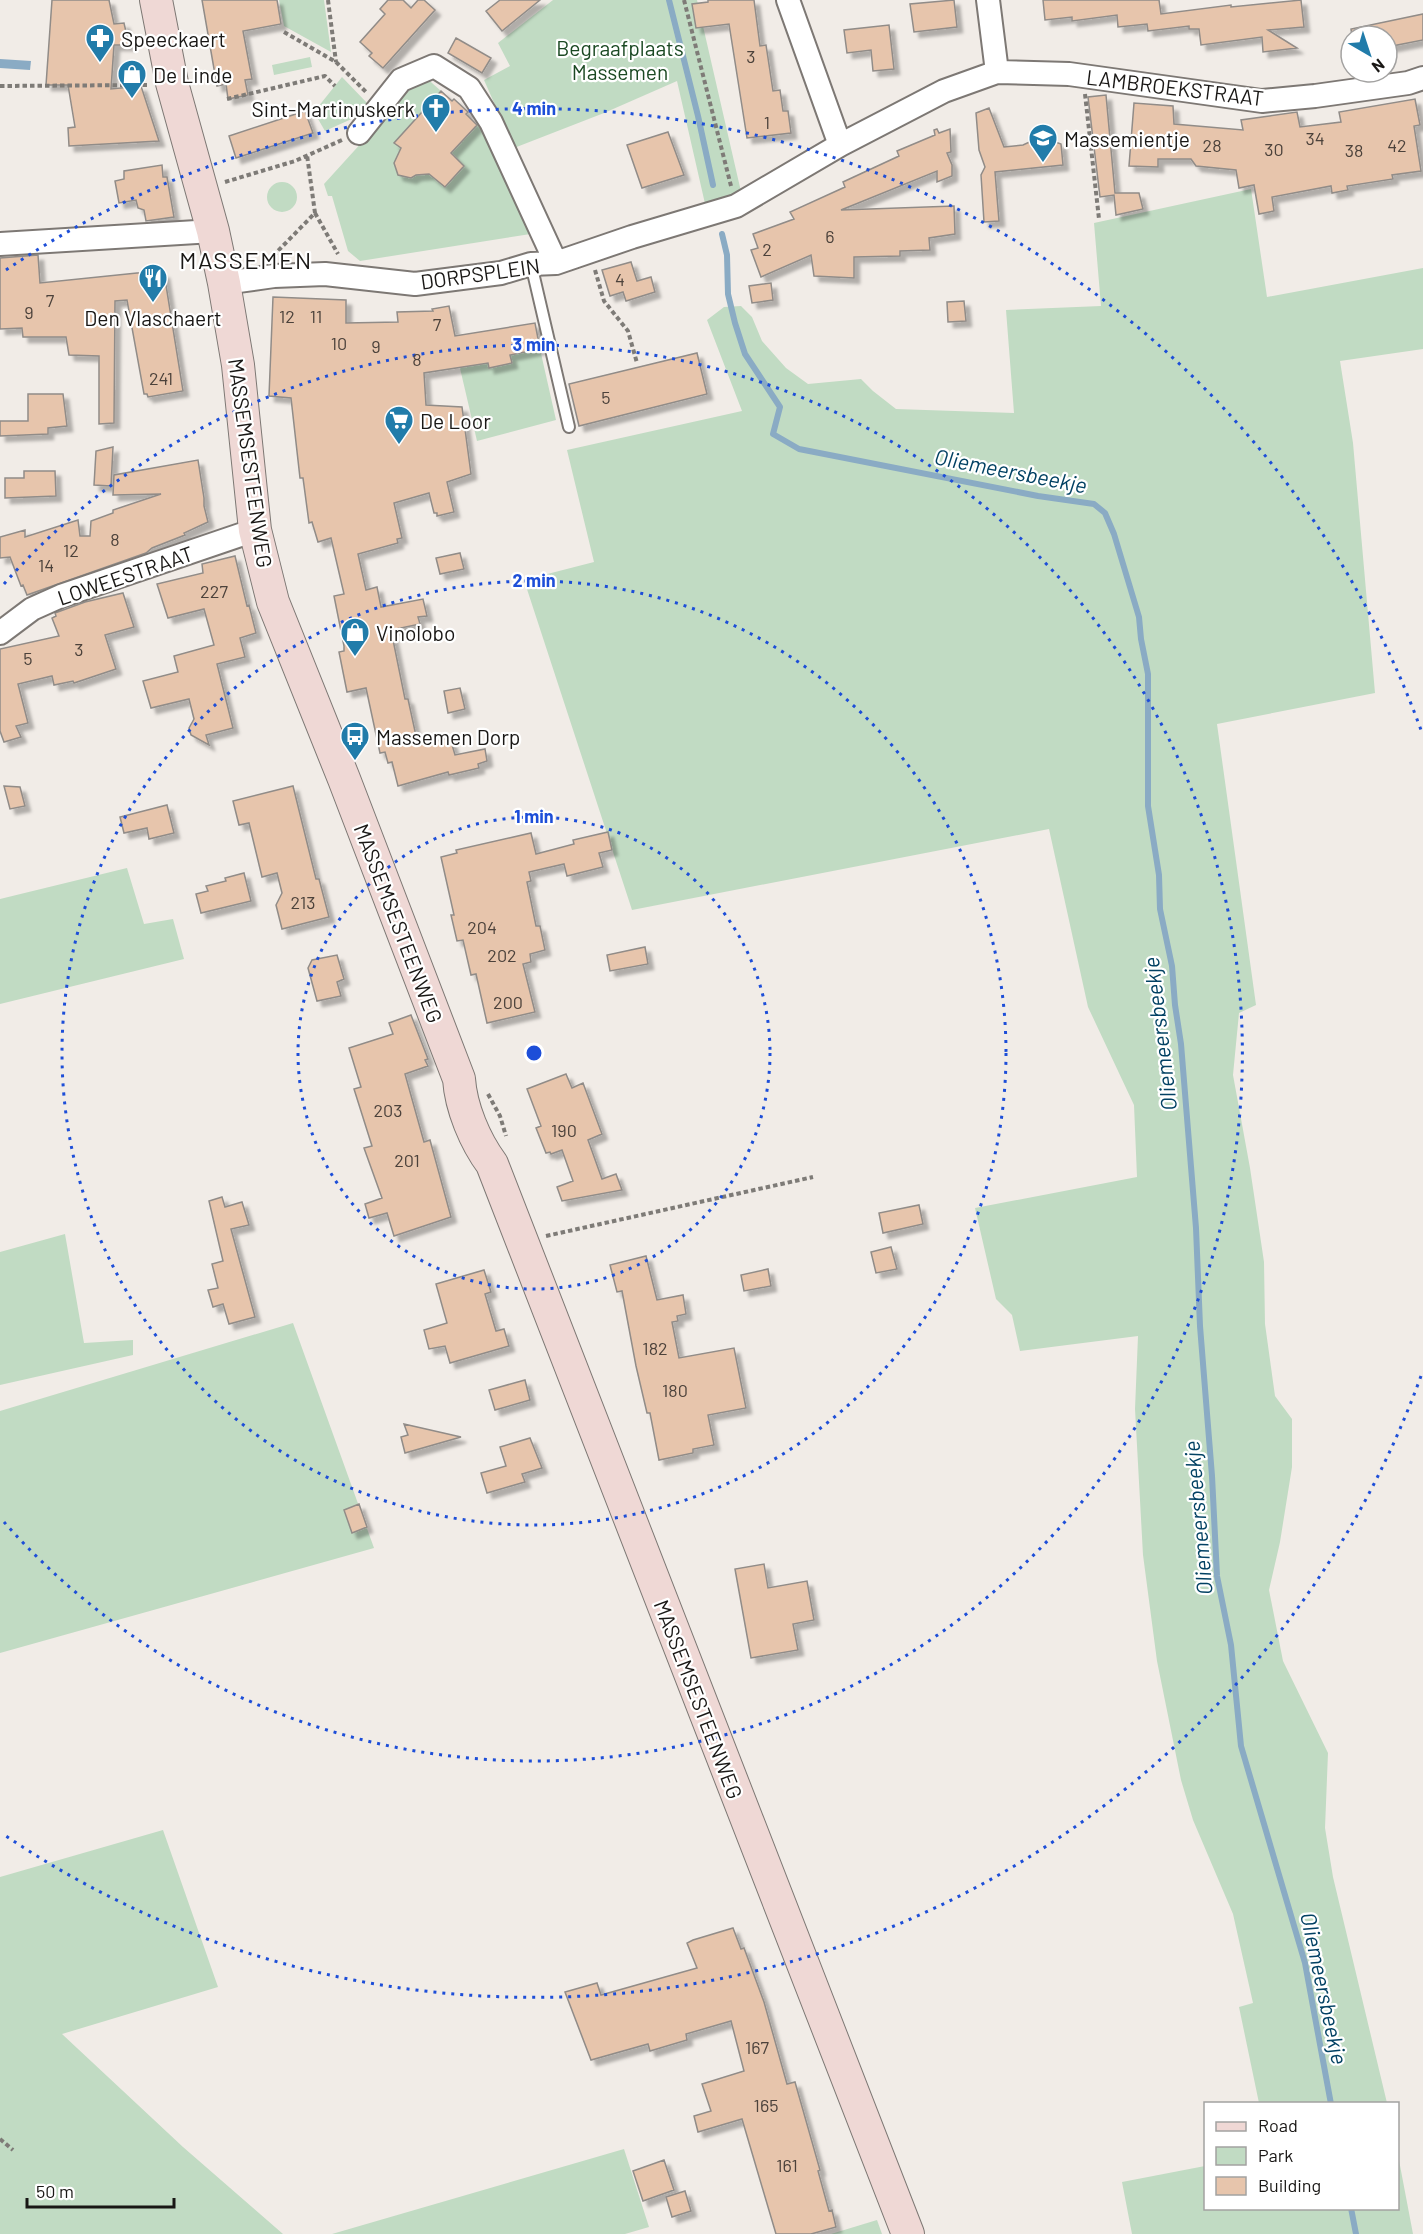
<svg xmlns="http://www.w3.org/2000/svg" width="1423" height="2234" viewBox="0 0 1423 2234" font-family="Barlow,sans-serif">
	<style>
		.green { fill: #c1dbc3 }
		.water { fill: #8aabc4 }
		.lines { fill: none; stroke-linecap: round; stroke-linejoin: round }
		.stream { stroke: #8aabc4; stroke-width: 6 }
		.building { fill: #e7c5ac; stroke: #918c88; stroke-width: 1.5; filter: url(#shadow) }
		.service-casing { stroke: #7d7874; stroke-width: 14 }
		.minor-casing { stroke: #7d7874; stroke-width: 26 }
		.secondary-casing { stroke: #7d7874; stroke-width: 34 }
		.path { stroke: #7e7b77; stroke-width: 4; stroke-dasharray: 4.5 3; stroke-linecap: butt }
		.service { stroke: #fff; stroke-width: 10 }
		.minor { stroke: #fff; stroke-width: 22 }
		.secondary { stroke: #efd8d5; stroke-width: 32 }
		.ring { fill: none; stroke: #1d4ed8; stroke-width: 3; stroke-dasharray: 3 6 }
		.labels { text-anchor: middle; dominant-baseline: central; stroke-width: 4.5; stroke-linejoin: round; paint-order: stroke }
		.number-label { font-size: 18px; fill: #4c423b }
		.poi-label { font-size: 21px; fill: #191715; stroke: #fff; text-anchor: start }
		.park-label { font-size: 21px; fill: #1b4923; stroke: #fff }
		.street-label { font-size: 21px; fill: #191715; stroke: #fff }
		.water-label { font-size: 22px; font-style: italic; fill: #024163; stroke: #fff }
		.quarter-label { font-size: 24px; letter-spacing: 1.5px; fill: #191715; stroke: #fff }
		.centre { fill: #1d4ed8; stroke: #fff; stroke-width: 3 }
		.ring-label { font-size: 18px; text-anchor: middle; font-weight: bold; fill: #1d4ed8; stroke: #fff; stroke-width: 4.5; stroke-linejoin: round; paint-order: stroke }
	</style>
	<defs>
		<filter id="shadow"><feDropShadow dx="5.5" dy="5.5" stdDeviation="1.5" flood-color="#0004"/></filter>
	</defs>
	<rect width="100%" height="100%" fill="#f1ece7"/>
	<path class="green" d="M279,0H324L331,52L284,26Z
		M553,0H697L742,196L706,208L677,81L604,113L514,148L484,80L510,66L498,43Z
		M310,57L312,67L274,75L272,65Z
		M423,75L441,91L395,143L404,151L396,158L403,176H415L421,168L445,187L464,166L450,154L477,124L499,149L537,233L360,261L348,251L332,196H328L324,184Z
		M342,77L368,104L356,117L325,131L314,112Z
		M267 197a15 15 0 1 1 30 0a15 15 0 1 1-30 0Z
		M1251,189L1267,297L1423,268V349L1340,361L1353,443L1375,693L1217,724L1256,1005L1239,1013L1233,1075L1250,1168L1264,1262L1265,1324L1275,1396L1292,1419V1467L1280,1542L1269,1590L1283,1661L1328,1753L1325,1828L1333,1877L1387,2103H1259L1239,2007L1253,2003L1233,1914L1193,1820L1181,1780L1157,1661L1143,1555L1135,1409L1138,1336L1020,1351L1012,1315L996,1299L975,1208L1137,1177L1134,1105L1088,1007L1049,829L632,910L524,580L594,562L567,450L742,411L707,320L724,307L741,306L752,317L762,341L786,368L808,384L861,379L873,391L896,409L1014,413L1006,310L1101,306L1094,223Z
		M540,349L556,420L477,441L459,364Z
		M127,868L144,924L173,919L184,959L0,1004V899Z
		M65,1234L84,1343L133,1340V1355L0,1385V1252Z
		M293,1323L374,1548L0,1653V1411Z
		M163,1830L218,1987L62,2034L183,2147L283,2234H0V1877Z
		M624,2149L649,2227L625,2234H332Z
		M1398,2155L1413,2234H1132L1122,2182L1205,2166L1206,2208H1398Z
		M877,2220L882,2234H831Z"/>
	<path class="water" d="M0,59L31,61L30,70L0,68Z"/>
	<g class="lines">
		<path class="stream" d="M669,0L698,116L713,185
			M722,234L727,255L728,294L735,323L745,354L780,407L773,434L799,449L1038,496L1094,504L1105,513L1114,534L1139,617L1141,639L1148,674V806L1159,875L1160,909L1172,966L1175,1005L1181,1044L1196,1228L1200,1326L1212,1476L1217,1576L1231,1645L1241,1746L1305,1963L1331,2104
			M1351,2208L1356,2234"/>
	</g>
	<path class="building" d="M52,0H109L114,24L124,23L129,45H114L111,89L141,86L159,141L69,146L68,128L75,127L68,85H46Z
		M202,0H277L281,24L243,31L252,79L245,80L248,95L228,99L226,84L217,86Z
		M388,0H403L411,8L418,0H424L435,10L383,68L369,56L372,53L360,42L385,14L380,9Z
		M500,0H540L502,31L486,11Z
		M708,0H754L760,46L766,45L773,91L780,90L783,111H788L791,133L747,138L729,24L696,28L692,4L708,2Z
		M954,0L957,27L914,32L910,4Z
		M1043,0H1159L1161,14L1231,5V7L1301,0L1304,27L1268,30L1297,48L1263,52L1262,37L1201,45L1199,29H1189V26L1148,31L1147,24L1118,27L1117,15L1072,21V17L1045,20Z
		M1423,14V40L1387,47V36H1352L1351,29Z
		M889,25L894,69L873,71L871,50L847,53L844,30Z
		M456,38L491,58L482,73L448,53Z
		M441,91L452,101L454,99L468,112L466,114L477,125L451,153L464,166L445,187L429,174L416,175L411,178L398,175L394,163L401,148L394,143Z
		M1106,95L1115,193H1139L1143,209L1116,215L1114,195L1100,197L1088,97Z
		M1415,99L1420,125L1414,126L1421,171L1392,175L1393,179L1347,186L1348,190L1332,193L1331,186L1272,197L1274,211L1259,214L1254,185L1239,188L1236,170L1196,166L1191,159H1158V167L1129,166L1134,103L1173,106L1174,124L1243,130L1241,120L1297,112L1300,127L1341,122L1339,112Z
		M989,108L1004,147L1023,145L1036,139L1050,140L1061,144L1063,165L995,172L999,221L984,222L981,175L985,167L979,150L976,113Z
		M305,111L313,133L236,158L229,136Z
		M937,129L939,133L950,129L951,152L947,153L952,165V176L937,182V171L841,210L954,206L955,234L929,238L930,250L900,251V256L854,257V278L814,276L811,255L761,277L751,250L758,248L753,234L794,219L790,212L845,187L843,182L899,156L897,151L935,135L934,130Z
		M668,132L684,175L642,188L627,145Z
		M162,165L163,177H167L174,217L146,221L144,210L138,208L136,200L119,203L115,181L124,179V171Z
		M38,255L40,283L137,273H164L183,391L148,397L147,394H144L127,300L115,301L114,423L99,424V356L69,355L66,337H23L22,328L0,329V258Z
		M631,262L637,281L651,277L655,292L626,301L623,292L610,296L602,270Z
		M771,283L773,300L752,303L749,286Z
		M273,297L346,300V323L398,322L397,312L433,311L432,309L449,306L455,336L535,323L540,349L510,355L512,363L489,368L488,363L424,373L426,405L462,407L471,474L447,482L454,512L437,516V513H434L429,493L394,503L402,538L397,539L398,543L358,554L366,590L377,587L381,607L423,599L427,616L418,617L420,624L391,630L405,699H408L418,745L450,738L455,755L485,749L487,761L478,764L479,768L449,775L448,772L398,786L392,762L388,763L385,752L380,753L366,688L347,692L339,652L344,651V646L334,596L344,594L331,538L318,542L312,522L309,523L303,478H300L291,398L269,396Z
		M964,301L966,321L948,322L947,302Z
		M697,353L707,394L579,426L569,384Z
		M28,394H63L67,426L48,428V434L0,436V421H28Z
		M113,447L111,486L94,485L96,451Z
		M198,460L204,498V506L208,522L184,533L185,535L152,548L146,553L27,595L23,585L21,586L10,557L0,558V537L25,530V537L78,520L80,536H90L91,521L113,513V510L161,494L113,495L114,475Z
		M24,471H55L56,496L5,498V478H24Z
		M460,553L464,569L440,574L436,558Z
		M235,556L247,606L249,605L256,633L240,638L245,657L217,664L233,728L206,735L209,745L191,735L189,728L194,719L189,699L151,708L143,681L178,672L174,656L214,645L204,609L168,618L157,584L203,573L202,564Z
		M123,593L134,627L105,635L116,669L74,683L73,681L54,685L52,676L18,684L28,723L16,726L21,737L4,742L0,731V649L59,636L52,618L56,616L55,613L85,602Z
		M460,688L465,709L448,713L444,691Z
		M4,786L20,787L25,806L10,809Z
		M293,786L316,879H319L329,917L282,929L276,905L282,893L277,873L262,877L249,823L239,825L233,801Z
		M167,805L174,833L149,839L147,828L124,833L120,817Z
		M608,832L612,850L599,853L603,867L567,876L564,864L529,872L531,881L527,882L536,926H540L545,950L530,954L531,962L523,964L535,1012L487,1023L476,974L471,975L463,940L457,941L451,915H454L441,857L457,853L456,850L531,833L536,854L574,844L573,840Z
		M244,873L251,901L201,913L196,894L208,891L206,886L226,881L225,878Z
		M645,947L648,964L610,971L607,955Z
		M337,955L344,979L337,982L341,996L317,1001L308,968L312,960Z
		M411,1015L428,1059L425,1060L428,1066L405,1074L424,1142L430,1140L451,1217L394,1236L387,1213L369,1218L365,1204L382,1198L364,1148L372,1146L354,1089L361,1087L349,1048L393,1034L389,1023Z
		M566,1074L572,1088L583,1083L602,1134L588,1140L602,1179L616,1174L622,1190L562,1201L557,1187L573,1181L562,1150L551,1154L550,1152L546,1153L536,1128L541,1126L527,1089Z
		M222,1197L225,1207L242,1202L249,1225L231,1229L255,1317L229,1324L223,1304L213,1307L208,1290L218,1288L212,1264L223,1261L209,1201Z
		M919,1205L923,1224L883,1233L879,1213Z
		M891,1247L897,1269L876,1273L871,1252Z
		M646,1256L657,1300L683,1295L686,1314L677,1316L678,1321L672,1322L679,1358L734,1348L746,1408L708,1415L714,1445L693,1449V1453L659,1460L650,1413H647L636,1366L622,1291L617,1292L610,1265Z
		M768,1269L771,1286L744,1291L741,1275Z
		M484,1270L491,1292L485,1294L496,1331L504,1329L509,1346L450,1363L445,1346L429,1349L424,1330L447,1323L436,1284Z
		M525,1380L530,1400L495,1410L489,1390Z
		M404,1424L461,1437L405,1453L401,1437L408,1435Z
		M530,1438L542,1468L522,1474L525,1482L487,1493L481,1473L506,1466L500,1447Z
		M359,1504L367,1527L352,1533L344,1510Z
		M764,1564L768,1588L807,1581L814,1620L793,1624L798,1650L751,1658L735,1569Z
		M733,1928L741,1949L744,1948L764,2002L787,2084L795,2082L820,2170L818,2171L829,2211L832,2210L836,2227L811,2234H776L742,2119L698,2132L694,2116L711,2111L702,2084L744,2071L731,2021L686,2034L687,2040L650,2051L648,2044L591,2060L565,1992L597,1983L601,1995L697,1968L687,1943L693,1940Z
		M664,2160L674,2190L643,2201L633,2171Z
		M685,2191L691,2211L672,2217L666,2197Z"/>
	<g class="lines">
		<g class="service-casing">
			<path id="service" d="M531,264L569,427"/>
		</g>
		<g class="minor-casing">
			<path id="minor" d="M788,0L840,145
				M988,0L997,72
				M359,133L401,80L434,66L469,88L491,122L556,263
				M0,244L213,231
				M224,283L274,276L325,274L415,284L501,273L531,264L556,263L632,237L736,206L840,145L944,91L997,72L1069,74L1262,101L1315,96L1408,83L1423,78
				M0,633L32,609L61,596L255,530"/>
		</g>
		<g class="secondary-casing">
			<path id="secondary" d="M156,0L172,83L213,231L224,283L238,365L255,530L273,602L344,779L459,1079C461,1108 475,1141 492,1164L908,2234"/>
		</g>
		<path class="path" d="M328,0L336,62
			M684,0L731,186
			M284,32L336,62L367,93
			M0,86L147,85
			M1085,94L1099,219
			M227,99L325,76L335,86
			M225,182L295,161L342,140
			M315,213L338,254
			M273,256L315,213L307,155
			M595,270L604,301L628,331L637,363
			M488,1094L500,1116L506,1136
			M546,1236L813,1177
			M0,2139L13,2150"/>
		<use href="#service" class="service"/>
		<use href="#minor" class="minor"/>
		<use href="#secondary" class="secondary"/>
	</g>
	<g class="ring">
		<circle cx="534" cy="1053" r="236"/>
		<circle cx="534" cy="1053" r="472"/>
		<path d="M4 584A708 708 0 1 1 4 1522"/>
		<path d="M1421 1376A944 944 0 0 1 6 1836M6 270A944 944 0 0 1 1421 730"/>
	</g>
	<defs>
		<g id="pharmacy-pin" transform="scale(1.5)"><path d="M0 17L-7.5 6A9.5 9.5 0 1 1 7.5 6Z" fill="#217caa" stroke="#fff"/><path d="M-2-6h4v4h4v4h-4v4h-4v-4h-4v-4h4Z" fill="#fff"/></g>
		<g id="shop-pin" transform="scale(1.5)"><path d="M0 17L-7.5 6A9.5 9.5 0 1 1 7.5 6Z" fill="#217caa" stroke="#fff"/><path d="M-5-2.5h2.3a2.7 3.5 0 0 1 5.4 0H5L5.5 6h-11ZM-1.5-2.5h3a1.5 2.3 0 0 0-3 0Z" fill="#fff"/></g>
		<g id="church-pin" transform="scale(1.5)"><path d="M0 17L-7.5 6A9.5 9.5 0 1 1 7.5 6Z" fill="#217caa" stroke="#fff"/><path d="M-1.2-6h2.4v3.5h3.3v2.4h-3.3V6h-2.4V-.1h-3.3v-2.4h3.3Z" fill="#fff"/></g>
		<g id="school-pin" transform="scale(1.5)"><path d="M0 17L-7.5 6A9.5 9.5 0 1 1 7.5 6Z" fill="#217caa" stroke="#fff"/><path d="M0-5L7-2L0 1L-7-2ZM-4 1L0 2.5L4 1V4Q0 6-4 4Z" fill="#fff"/></g>
		<g id="restaurant-pin" transform="scale(1.5)"><path d="M0 17L-7.5 6A9.5 9.5 0 1 1 7.5 6Z" fill="#217caa" stroke="#fff"/><path d="M-5-6h1v4h1v-4h1v4h1v-4h1v5L-1.5 .5V6h-2V.5L-5-1ZM5-6V6H3V1.5H1.5Q1.5-4 5-6Z" fill="#fff"/></g>
		<g id="supermarket-pin" transform="scale(1.5)"><path d="M0 17L-7.5 6A9.5 9.5 0 1 1 7.5 6Z" fill="#217caa" stroke="#fff"/><path d="M-6-5.5h2.5l.6 2H6L4.5 2H-2.5L-4.4-4H-6ZM-1.5 3.2a1.3 1.3 0 1 0 .1 0ZM3 3.2a1.3 1.3 0 1 0 .1 0Z" fill="#fff"/></g>
		<g id="bus-pin" transform="scale(1.5)"><path d="M0 17L-7.5 6A9.5 9.5 0 1 1 7.5 6Z" fill="#217caa" stroke="#fff"/><path d="M-5-6H5V4H4V6H2V4H-2V6H-4V4H-5ZM-3.5-4V0h7V-4ZM-3.5 1.2v1.5H-2V1.2ZM2 1.2v1.5H3.5V1.2Z" fill="#fff"/></g>
	</defs>
	<g fill-rule="evenodd">
		<use href="#pharmacy-pin" x="100" y="38"/>
		<use href="#shop-pin" x="132" y="74"/>
		<use href="#church-pin" x="436" y="108"/>
		<use href="#school-pin" x="1043" y="138"/>
		<use href="#restaurant-pin" x="153" y="278"/>
		<use href="#supermarket-pin" x="399" y="420"/>
		<use href="#shop-pin" x="355" y="632"/>
		<use href="#bus-pin" x="355" y="736"/>
	</g>
	<g class="labels">
		<g class="number-label">
			<text x="751" y="56">3</text>
			<text x="767" y="122">1</text>
			<text x="1315" y="138">34</text>
			<text x="1212" y="145">28</text>
			<text x="1397" y="145">42</text>
			<text x="1274" y="149">30</text>
			<text x="1354" y="150">38</text>
			<text x="830" y="236">6</text>
			<text x="767" y="249">2</text>
			<text x="620" y="279">4</text>
			<text x="50" y="300">7</text>
			<text x="29" y="312">9</text>
			<text x="287" y="316">12</text>
			<text x="316" y="316">11</text>
			<text x="437" y="324">7</text>
			<text x="339" y="343">10</text>
			<text x="376" y="346">9</text>
			<text x="417" y="359">8</text>
			<text x="161" y="378">241</text>
			<text x="606" y="397">5</text>
			<text x="115" y="539">8</text>
			<text x="71" y="550">12</text>
			<text x="46" y="565">14</text>
			<text x="214" y="591">227</text>
			<text x="79" y="649">3</text>
			<text x="28" y="658">5</text>
			<text x="303" y="902">213</text>
			<text x="482" y="927">204</text>
			<text x="502" y="955">202</text>
			<text x="508" y="1002">200</text>
			<text x="388" y="1110">203</text>
			<text x="564" y="1130">190</text>
			<text x="407" y="1160">201</text>
			<text x="655" y="1348">182</text>
			<text x="675" y="1390">180</text>
			<text x="757" y="2047">167</text>
			<text x="766" y="2105">165</text>
			<text x="787" y="2165">161</text>
		</g>
		<g class="poi-label">
			<text x="121" y="38">Speeckaert</text>
			<text x="153" y="74">De Linde</text>
			<text x="415" y="108" text-anchor="end">Sint-Martinuskerk</text>
			<text x="1064" y="138">Massemientje</text>
			<text x="153" y="317" text-anchor="middle">Den Vlaschaert</text>
			<text x="420" y="420">De Loor</text>
			<text x="376" y="632">Vinolobo</text>
			<text x="376" y="736">Massemen Dorp</text>
		</g>
		<g class="park-label">
			<text x="620" y="47">Begraafplaats<tspan x="620" dy="24">Massemen</tspan></text>
		</g>
		<g class="street-label">
			<text transform="translate(1175 87) rotate(7)">LAMBROEKSTRAAT</text>
			<text transform="translate(480 273) rotate(-8)">DORPSPLEIN</text>
			<text transform="translate(251 463) rotate(82)">MASSEMSESTEENWEG</text>
			<text transform="translate(125 575) rotate(-19)">LOWEESTRAAT</text>
			<text transform="translate(399 923) rotate(69)">MASSEMSESTEENWEG</text>
			<text transform="translate(699 1699) rotate(69)">MASSEMSESTEENWEG</text>
		</g>
		<g class="water-label">
			<text transform="translate(1011 470) rotate(11)">Oliemeersbeekje</text>
			<text transform="translate(1159 1034) rotate(-97)">Oliemeersbeekje</text>
			<text transform="translate(1197 1518) rotate(-95)">Oliemeersbeekje</text>
			<text transform="translate(1325 1988) rotate(78)">Oliemeersbeekje</text>
		</g>
		<g class="quarter-label">
			<text x="246" y="259">MASSEMEN</text>
		</g>
	</g>
	<circle cx="534" cy="1053" r="9" class="centre"/>
	<g class="ring-label">
		<text x="534" y="115">4 min</text>
		<text x="534" y="351">3 min</text>
		<text x="534" y="587">2 min</text>
		<text x="534" y="823">1 min</text>
	</g>
	<rect x="1204" y="2102" width="195" height="108" fill="#ffffff" stroke="#a3a2a1" stroke-width="1.5"/>
	<rect x="1216" y="2122" width="30" height="9" fill="#efd8d5" stroke="#a3a2a1" stroke-width="1.5"/>
	<text x="1258" y="2132" font-size="18" fill="#191715">Road</text>
	<rect x="1216" y="2147" width="30" height="18" fill="#c1dbc3" stroke="#a3a2a1" stroke-width="1.5"/>
	<text x="1258" y="2162" font-size="18" fill="#191715">Park</text>
	<rect x="1216" y="2177" width="30" height="18" fill="#e7c5ac" stroke="#a3a2a1" stroke-width="1.5"/>
	<text x="1258" y="2192" font-size="18" fill="#191715">Building</text>
	<g transform="translate(1369 54) rotate(141)"><circle r="28" fill="#ffffff" stroke="#a3a2a1" stroke-width="1.5"/>
	<path d="M0-4.5L10 22L0 15L-10 22Z" fill="#217caa"/>
	<text y="-9" font-size="16" font-weight="bold" text-anchor="middle" fill="#191715">N</text>
	</g>
	<path d="M27 2198v9h147v-9" fill="none" stroke="#191715" stroke-width="3"/>
	<text x="36" y="2198" font-size="18" fill="#191715" stroke="#ffffff" stroke-width="4.5" paint-order="stroke">50 m</text>
</svg>
